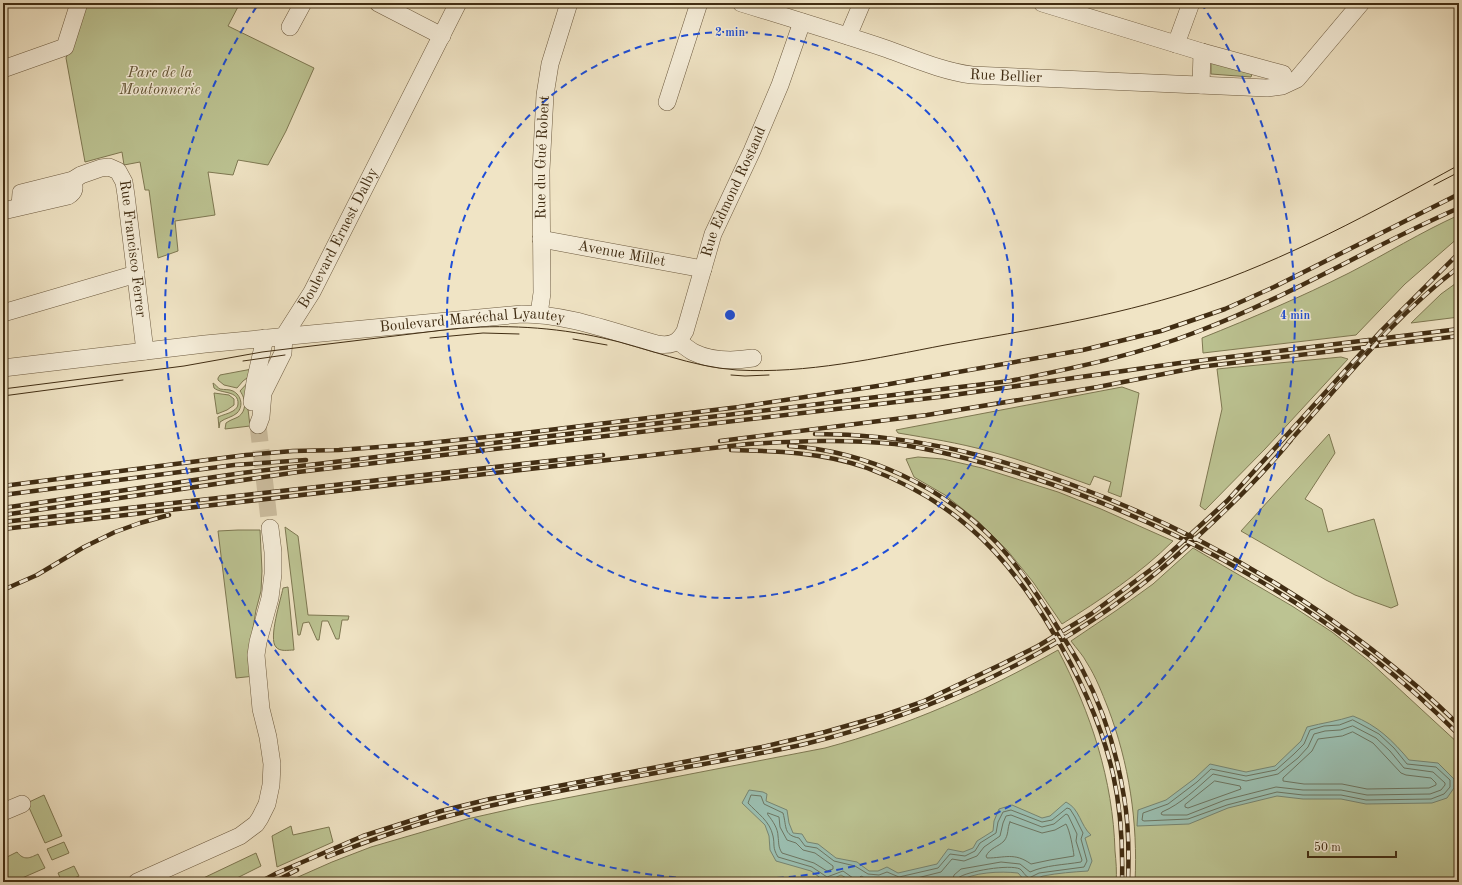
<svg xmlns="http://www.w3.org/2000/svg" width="1462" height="885" viewBox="0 0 1462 885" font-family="'Old Standard TT',serif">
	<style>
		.green { fill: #bcc392; stroke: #7e7852 }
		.water { fill: #9bbfb1; stroke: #778572 }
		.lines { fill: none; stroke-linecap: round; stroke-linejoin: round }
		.shore { stroke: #6e7662; stroke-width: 1 }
		.minor-tunnel { stroke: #cdbfa1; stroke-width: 17; stroke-dasharray: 17 8; stroke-linecap: butt }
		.minor-casing { stroke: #6d5b40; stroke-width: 18 }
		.minor { stroke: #f5edd9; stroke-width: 17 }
		.tram { stroke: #412d13; stroke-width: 1 }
		.rail-casing { stroke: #412d13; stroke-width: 4.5 }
		.rail { stroke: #f5edd9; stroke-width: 3; stroke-dasharray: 9; stroke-linecap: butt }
		.ring { fill: none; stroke: #1d4ed8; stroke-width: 2; stroke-dasharray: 7 5 }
		.labels { text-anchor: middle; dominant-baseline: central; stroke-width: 3; stroke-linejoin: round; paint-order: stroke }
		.park-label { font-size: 15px; font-style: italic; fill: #605233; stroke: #f5edd9 }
		.street-label { font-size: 15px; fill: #412d13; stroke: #f5edd9 }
		.centre { fill: #1d4ed8; stroke: #f5edd9; stroke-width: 2 }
		.ring-label { font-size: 12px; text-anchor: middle; font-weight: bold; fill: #1d4ed8; stroke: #f5edd9; stroke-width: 3; stroke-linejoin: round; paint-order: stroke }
	</style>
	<rect width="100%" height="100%" fill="#f0e4c5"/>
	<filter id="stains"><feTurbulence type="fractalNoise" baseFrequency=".005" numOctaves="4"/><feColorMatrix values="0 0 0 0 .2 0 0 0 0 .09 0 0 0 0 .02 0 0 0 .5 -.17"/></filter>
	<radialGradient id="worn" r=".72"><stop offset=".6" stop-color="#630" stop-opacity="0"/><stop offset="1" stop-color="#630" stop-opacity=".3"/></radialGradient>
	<path class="green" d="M85,3H240L228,26L314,68L286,131L268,165L238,160L233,175L208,172L215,215L175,221L178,251L158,258L149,190H145L140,162L124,165L122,152L85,162L66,58Z
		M1211,61L1252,74L1251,77L1211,74Z
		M1459,215V237L1405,284L1356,335L1203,353L1202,338C1252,318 1301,297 1349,273C1386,254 1421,232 1459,215Z
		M1459,281V317L1411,323L1441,294Z
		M1341,357L1348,359L1265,449L1205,510L1200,506L1222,409L1217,369Z
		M252,369L251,375L243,381L237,388L224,385L218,380V378L220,375Z
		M251,379L248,409L250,426L225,429L226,423C230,420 234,419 238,417C247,411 246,399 240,391Z
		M213,383C215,384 218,388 220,389C225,390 229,389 233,391C241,395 244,406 237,413C233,417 225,418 220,422L219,428L218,417C222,415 228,414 233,411C236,409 238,407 238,404C239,390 221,394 214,388Z
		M1122,387L1139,393L1121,497L1108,492L1111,482L1094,476L1090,485C1056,473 1023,460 988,451C959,443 928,438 898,433L896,430Z
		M214,393L229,395L234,399V405L227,410L217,414Z
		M1329,434L1335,453L1305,499L1322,509L1328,532L1374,519L1398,605L1391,608L1355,595L1326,580L1241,531Z
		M918,457L943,459L982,468L1058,492L1101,509L1173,541C1140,574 1100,600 1062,624L1033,582L1007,550L979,522L945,495L914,477L906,459Z
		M285,527L298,536L308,615L349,616L348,620H342L339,639H336L328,621H322L319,640H317L309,622L303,623L300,635H298Z
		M238,530H260L262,571L261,591L256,610L253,628L255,676L236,678L218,531Z
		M1193,548L1292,606L1332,632L1369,661L1459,744V882H1135C1138,822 1129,763 1108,708C1102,693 1096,677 1087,663C1083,655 1076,648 1071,641L1117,610L1153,584Z
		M288,587L294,650C288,650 280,652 276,647C268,639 281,599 283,588Z
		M1058,650C1091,713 1113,780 1115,851C1116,861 1117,872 1116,882H289V881L332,862L371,847L467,819L525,806L825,748C907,726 984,692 1058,650Z
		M44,795L62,836L45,843L27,803Z
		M291,826L293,835L329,827L333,842L277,867L272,836Z
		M64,842L69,853L52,860L47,849Z
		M17,852C24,861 30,858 38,854L45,868L13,882H3V859Z
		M256,853L261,866L229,882H195Z
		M74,866L79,876L66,882H62L58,873Z"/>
	<path class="water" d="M1353,716C1377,725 1393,741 1409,760L1438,763L1454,779V788L1447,798L1432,803L1366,804L1341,799H1303L1277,796L1228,808L1189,824L1137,826L1138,810L1166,800L1194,779L1210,764L1246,772L1275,766L1301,741L1307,727C1322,723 1338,721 1353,716Z
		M749,790L763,792L767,794L766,801L787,810L789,823L793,833L802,834L807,842L818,844L836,858L857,862L869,871H878L887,867L898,873L937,864L948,849L963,852L973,848L977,841L993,831L994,821L999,809L1012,805L1042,818L1050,816L1066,802C1080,809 1080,825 1091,835L1085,838L1092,861L1088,871C1073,872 1058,873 1043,876C1037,878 1032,882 1026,882L1018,873C1000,871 973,872 958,882H853L841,875L826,882L811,871L776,861L770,850L769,836L765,825L742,803Z"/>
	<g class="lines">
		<path class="shore" d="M1353,720L1379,734L1394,748L1407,764L1436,767L1450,780V787L1444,794L1431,799L1366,800L1341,795H1303L1277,792L1227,805L1188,819L1144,821L1142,820L1143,813L1168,804L1197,782L1211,769L1246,776L1276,770L1294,754L1304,744L1310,730L1324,726L1339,725Z
			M1353,726L1376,738L1390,751L1404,768L1433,772L1445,783V785L1441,790L1430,794L1367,795L1341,790H1303L1276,787L1225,800L1187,815H1163L1161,814L1162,812C1181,804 1197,788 1213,774L1246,781L1278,774L1298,758L1308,747L1314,734L1325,731L1340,730Z
			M1353,732L1373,743L1401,773L1406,775L1431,778L1436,783V785L1429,788L1367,789L1342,784H1304L1283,781V778L1312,751L1318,739L1342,736Z
			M1215,781L1240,786L1241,789L1188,808L1185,807V805Z
			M768,813L779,817L780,827L787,840L796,843L803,850L815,853L833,866V869L827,871L814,863L782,853C778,847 779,843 778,836C778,829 773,821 768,815Z
			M1010,822L1042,833L1055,830L1066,824C1070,831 1073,848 1074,856L1050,860L1031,864C1014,852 1005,858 987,858L986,856C990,848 998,847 1004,841C1009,835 1007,828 1010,822Z
			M854,882L853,878L843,871L827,877L812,867L778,857C772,847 775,845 773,836C770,821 757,813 748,803L751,795L761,796L764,804L783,813C787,827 783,835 799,838L805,846L817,848L834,861L855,866L868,874L879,875L887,872L899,877L938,868L950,854L965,856L975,851L980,843L996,833L998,822L1003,812L1011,810L1042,822L1052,820L1067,808L1070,809L1075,817L1083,833L1081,839L1087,861L1084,867L1039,873L1029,878C1025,876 1023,871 1020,869C1010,864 967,871 958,878L957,882
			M859,882V878L861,876C869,881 878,880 887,878L895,882
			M901,882L941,872L952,859L964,861L977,856L984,847L1000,836L1003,823L1006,816L1011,815L1042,827L1054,824L1066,814L1068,815L1077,834L1076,841L1082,860L1081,862C1063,865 1046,865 1030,872L1020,864L1001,862L961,869L954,875L952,882"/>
		<path class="minor-tunnel" d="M258,425L270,528"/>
		<g class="minor-casing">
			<g id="minor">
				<path d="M378,3L442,36"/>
				<path id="s1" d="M741,3C790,18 839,33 887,49C915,59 942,71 972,75L1267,88L1282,86L1297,79L1361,3"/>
				<path d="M1042,3L1202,52L1283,74"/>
				<path d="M290,27L303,3"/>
				<path d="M848,36L862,3"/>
				<path d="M1176,44L1191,3"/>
				<path d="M3,69L65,47L79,3"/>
				<path d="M1201,85L1202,52"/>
				<path d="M667,102L699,3"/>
				<path id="s2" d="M20,206L21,193L73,180L81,175L101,168L109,167L118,171L124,182L126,195L145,351"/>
				<path d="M3,211L68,196C75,192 75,188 73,180"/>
				<path id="s3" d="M541,239L703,269"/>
				<path d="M3,313L136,274"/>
				<path id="s4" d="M539,314L542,293L541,170L545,95L550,64L569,3"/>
				<path id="s5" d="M284,336L312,292L458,3"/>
				<path d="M678,341C683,345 688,349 693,352C711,361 734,361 753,358"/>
				<path id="s6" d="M3,368L205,344L522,314C567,314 613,332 657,344C670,346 678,344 685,331L713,234L752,151L780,85L802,22"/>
				<path d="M252,402L255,382L265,338"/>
				<path d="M258,425L261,417L263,393L283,353L284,336"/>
				<path d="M3,812L22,804"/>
				<path d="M137,882L240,836L256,824L260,818L267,804L271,785L272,764L268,737L261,709L256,655L258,642L270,598L273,574V552L270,528"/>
			</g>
		</g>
		<use href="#minor" class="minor"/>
		<path class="tram" d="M1434,185L1459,172
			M430,338L483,333L519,334
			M573,339L607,345
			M243,361L285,355
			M731,375L745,376L769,375
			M3,389L184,366L262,352L452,329C502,324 554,327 603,338C648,348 691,367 737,370C807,374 877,358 945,345C1028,330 1112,317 1192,291C1286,260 1373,212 1459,165
			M3,396L123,380"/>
		<g class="rail-casing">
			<path id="rail" d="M815,434C908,434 984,453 1070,484C1214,537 1349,618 1459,725
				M720,441L927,415L1098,387L1199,367L1459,336
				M1288,443C1342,383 1394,316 1459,267
				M789,446C866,451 943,486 997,543C1022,570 1042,601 1061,633C1068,645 1076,657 1082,669C1103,708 1117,753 1124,797C1129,825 1129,854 1128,882
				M731,450C776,451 823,452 867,468C904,482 939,501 969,527C1002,555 1029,592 1051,629C1079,675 1101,722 1113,774C1121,810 1123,846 1122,882
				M3,486L246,455L293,451L339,450L419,444L524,433L739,407L884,385L1083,350L1161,331L1225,309L1274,287L1459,194
				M3,495L234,465L306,460
				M3,508L242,473L1010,381C1074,368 1138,355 1199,331C1289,297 1371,246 1459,208
				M3,515L298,472L939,397L1180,363L1459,329
				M3,522L603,455
				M3,529L748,444C797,441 846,439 895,444C941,450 986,463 1030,477C1187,528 1343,617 1459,735
				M3,590L37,575L84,547L115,532L140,523L169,515
				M327,857C365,842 404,828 444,817C533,794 624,779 715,762C745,756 775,751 805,744C932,713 1060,654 1161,569C1173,559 1185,548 1197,537C1231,506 1262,475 1291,440
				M260,882L277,873L363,836L441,811L490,799L762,747L825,732L881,716L924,701L1002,664L1038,646L1091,614L1157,565L1227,501L1381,331L1459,253
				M274,882L297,870"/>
		</g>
		<use href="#rail" class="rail"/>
	</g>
	<g class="ring">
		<circle cx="730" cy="315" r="283"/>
		<path d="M1201 3A565 565 0 1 1 259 3"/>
	</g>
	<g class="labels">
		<g class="park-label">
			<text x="160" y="73">Parc de la<tspan x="160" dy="17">Moutonnerie</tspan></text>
		</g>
		<g class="street-label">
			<text stroke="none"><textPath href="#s1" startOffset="276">Rue Bellier</textPath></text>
			<text stroke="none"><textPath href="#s4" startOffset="157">Rue du Gué Robert</textPath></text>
			<text stroke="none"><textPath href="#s6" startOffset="842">Rue Edmond Rostand</textPath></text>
			<text stroke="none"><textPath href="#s5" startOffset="112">Boulevard Ernest Dalby</textPath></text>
			<text stroke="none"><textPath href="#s2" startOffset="195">Rue Francisco Ferrer</textPath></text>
			<text stroke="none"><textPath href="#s3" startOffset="82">Avenue Millet</textPath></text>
			<text stroke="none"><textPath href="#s6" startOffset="472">Boulevard Maréchal Lyautey</textPath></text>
		</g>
	</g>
	<circle cx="730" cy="315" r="6" class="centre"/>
	<g class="ring-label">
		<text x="730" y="36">2 min</text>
		<text x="1295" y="319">4 min</text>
	</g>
	<rect width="1462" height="885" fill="none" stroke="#f0e4c5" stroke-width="16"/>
	<rect x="4" y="4" width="1454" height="877" fill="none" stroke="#412d13" stroke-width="2"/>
	<rect x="8" y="8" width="1446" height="869" fill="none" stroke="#412d13"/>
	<path d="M1308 851v6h88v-6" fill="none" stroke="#412d13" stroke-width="2"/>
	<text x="1314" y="851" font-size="12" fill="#412d13" stroke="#f5edd9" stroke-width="3" paint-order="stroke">50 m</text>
	<rect width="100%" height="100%" filter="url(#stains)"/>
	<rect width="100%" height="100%" fill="url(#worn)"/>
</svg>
